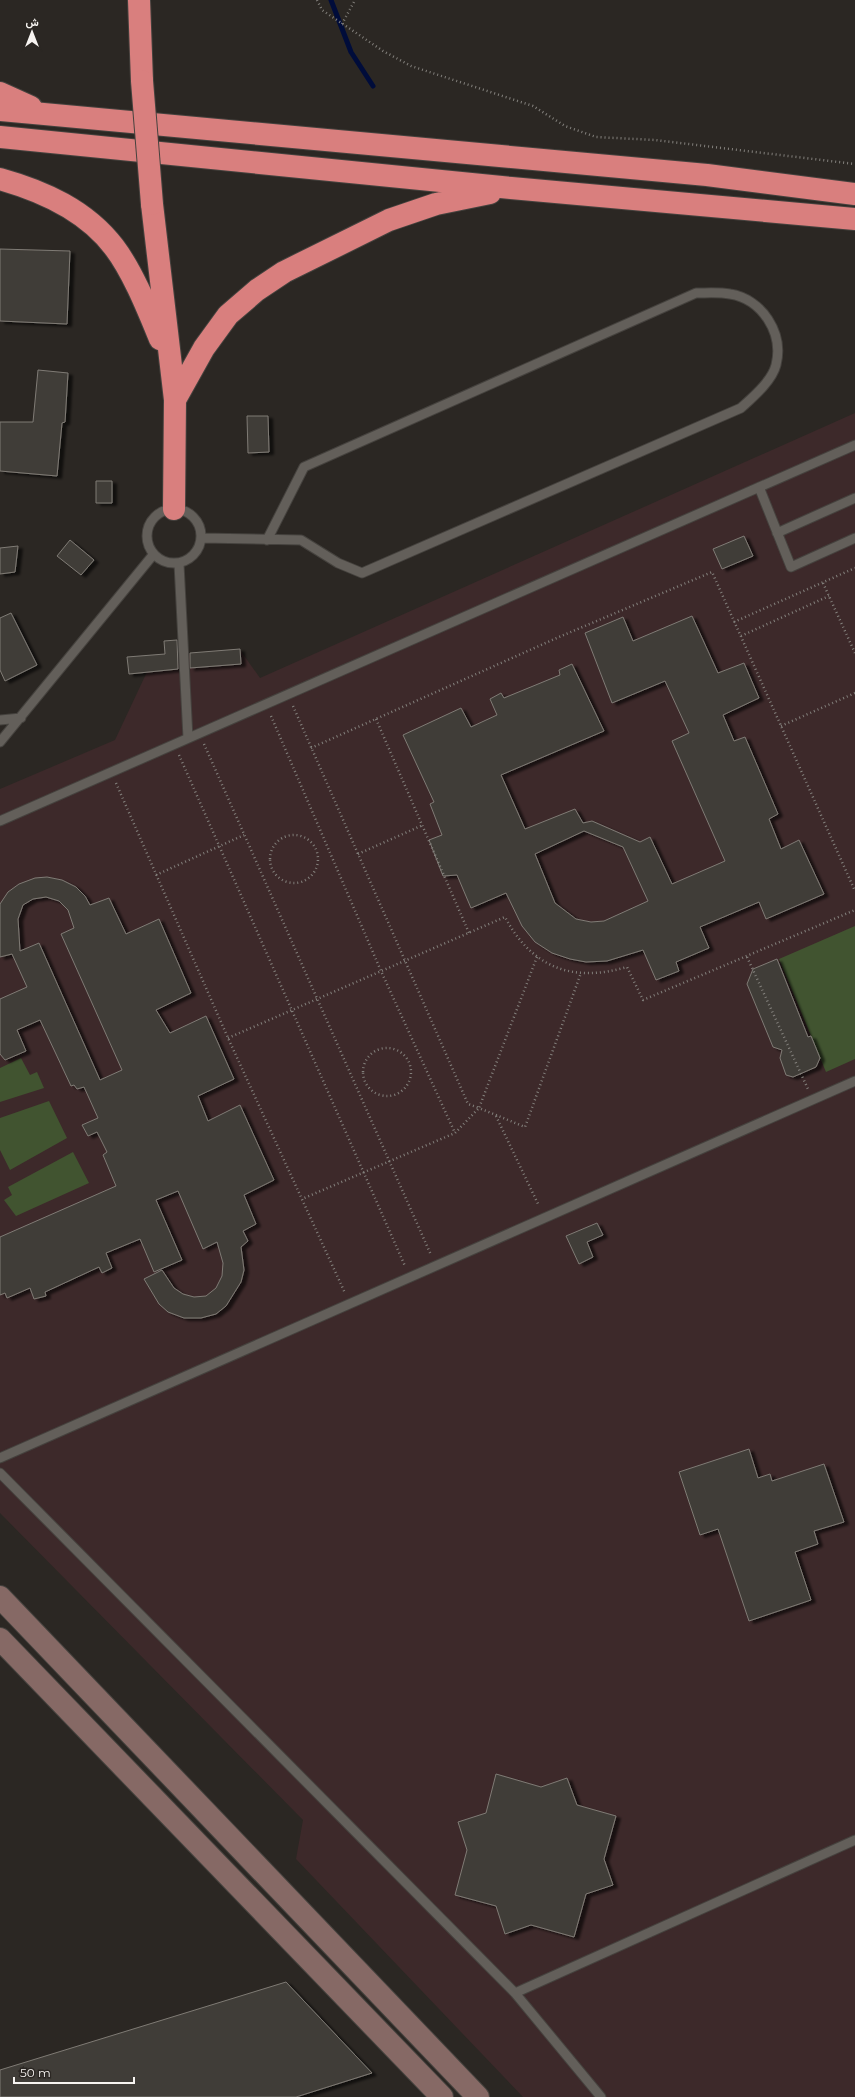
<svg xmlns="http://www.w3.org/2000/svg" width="855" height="2097" viewBox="0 0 855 2097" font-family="Montserrat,Vazirmatn,sans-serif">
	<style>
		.education { fill: #3d292a }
		.green { fill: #415430 }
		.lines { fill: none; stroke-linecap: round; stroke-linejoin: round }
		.stream { stroke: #000c3a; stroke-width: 5 }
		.building { fill: #413d38; stroke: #7f7b75; fill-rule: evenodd; filter: url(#shadow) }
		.lane-casing { stroke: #45423e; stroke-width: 11 }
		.secondary-casing { stroke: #45423e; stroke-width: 24 }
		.highway-casing { stroke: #45423e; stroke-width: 24 }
		.path { stroke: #83807c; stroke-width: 2.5; stroke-dasharray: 1 3; stroke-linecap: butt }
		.lane { stroke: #635f5a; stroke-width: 9 }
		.secondary { stroke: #866965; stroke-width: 22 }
		.highway { stroke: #d97f7e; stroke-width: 22 }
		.highway-bridge-casing { stroke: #45423e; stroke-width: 24; stroke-linecap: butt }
		.highway-bridge { stroke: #d97f7e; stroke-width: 22 }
	</style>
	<defs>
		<filter id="shadow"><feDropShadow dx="4.5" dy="2.5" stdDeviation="1" flood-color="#0009"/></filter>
	</defs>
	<rect width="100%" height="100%" fill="#2b2723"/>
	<path class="education" d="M855,413V2097H523L296,1859L303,1820L0,1513V789L115,740L154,657L240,650L260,678Z"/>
	<path class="green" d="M855,926V1059L826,1072L779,959Z
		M21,1058L30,1075L37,1072L44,1088L0,1102V1068Z
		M49,1101L67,1138L10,1170L0,1150V1118Z
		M73,1152L89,1183L16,1216L4,1200L12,1195L8,1187Z"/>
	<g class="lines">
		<path class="stream" d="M331,0L351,52L373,86"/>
	</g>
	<path class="building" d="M0,249L70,251L67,324L0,321Z
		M38,370L68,373L65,422L62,423L57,476L0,471V422H33Z
		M247,416H268L269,452L248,453Z
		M96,481H112V503H96Z
		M744,536L753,556L722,569L713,549Z
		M70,540L94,560L81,575L57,556Z
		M18,546L15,572L0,574V548Z
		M11,613L37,665L5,681L0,670V618Z
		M692,616L718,673L744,663L759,698L723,715L734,741L745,737L778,814L769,819L781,849L799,840L824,894L766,919L759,902L700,927L709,948L676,962L679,971L656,980L643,950L607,961L586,962L570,959L552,953L535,942L522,926L506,893L471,908L457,875L443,876L429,840L442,835L430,804L434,802L403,735L461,708L471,727L497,715L490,699L501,693L504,698L560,675L559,670L572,664L604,731L501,775L525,829L575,809L583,823L592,821L640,842L650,837L672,884L725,861L672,741L689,733L665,681L612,703L585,633L623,617L633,641ZM584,831L623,847L648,901L604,921L591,922L576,919L555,903L535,854Z
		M177,640L178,669L129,674L127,657L165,654L164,641Z
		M240,649L241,664L190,668V653Z
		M47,877L62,880L76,887L85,896L90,905L109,898L126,934L159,919L191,993L156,1010L170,1033L206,1016L234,1079L198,1096L208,1121L240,1105L274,1180L244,1195L256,1224L243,1231L248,1241L241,1247L244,1270L241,1282L226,1306L216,1314L201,1318H184L168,1312L159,1304L144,1279L162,1270L174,1288L183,1294L194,1297L206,1296L216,1288L222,1276L223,1263L217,1242L203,1249L178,1191L156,1200L182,1260L154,1272L140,1239L106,1253L112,1268L102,1273L99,1267L45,1292L46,1296L34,1299L30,1288L7,1298L5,1293L0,1295V1237L116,1186L103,1155L107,1152L97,1132L88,1136L82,1125L98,1118L84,1087L77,1089L74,1085L71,1086L40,1020L17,1030L26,1051L5,1060L0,1054V999L27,987L12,954L0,957V904L8,892L19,884L35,878ZM46,897L59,901L68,910L74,928L61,934L122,1070L100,1080L39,943L20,951L18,919L23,905L33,899Z
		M777,959L808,1037L811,1036L820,1058L816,1067L793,1077L786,1075L780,1058L782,1050L773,1047L747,984L753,969Z
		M597,1223L603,1235L587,1242L593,1257L579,1264L566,1236Z
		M749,1449L758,1478L770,1474L772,1481L824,1464L844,1522L814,1531L818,1544L795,1552L811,1600L749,1621L718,1529L700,1535L679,1472Z
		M496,1774L541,1787L567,1778L577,1805L616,1816L604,1859L613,1885L586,1894L574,1937L531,1925L505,1934L496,1906L455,1895L467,1850L458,1822L486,1813Z
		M286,1982L372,2073L296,2097H0V2070Z"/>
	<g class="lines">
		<g class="lane-casing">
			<path id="lane" d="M759,487L791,567L855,538
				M147 536a27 27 0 1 1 54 0a27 27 0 1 1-54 0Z
				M777,533L855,498
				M202,538L301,540L338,563L362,573L741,408C753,397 772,381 776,365C784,333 762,299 730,294C719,292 707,293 696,293L304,467L267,540
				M179,564L188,738
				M0,720L21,718
				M0,742L153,555
				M0,821L855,445
				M0,1458L855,1081
				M0,1473L515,1993L601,2097
				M515,1993L855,1840"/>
		</g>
		<g class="secondary-casing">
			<path id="secondary" d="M0,1597L478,2097
				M0,1639L442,2097"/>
		</g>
		<g class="highway-casing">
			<path id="highway" d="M139,0L142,81
				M0,93L31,107
				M0,110L707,175L855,194
				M0,137L511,188L855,219
				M0,179C43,191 86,210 114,247C133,272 148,310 160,339
				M152,204L175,400L174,509
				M175,400L204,348L228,315L257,290L284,272L389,220L436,204L490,193"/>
		</g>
		<path class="path" d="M317,0L322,10L383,51L411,66L533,106L565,126L596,137L655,140L855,164
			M342,24L355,0
			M823,583L855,653
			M734,622L855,568
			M741,636L829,596
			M293,706L468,1104L479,1108L455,1133L302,1199
			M271,716L381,971L455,1133
			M376,719L469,933
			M781,726L855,693
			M204,744L431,1255
			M311,748L559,637L712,572L855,891
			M179,755L405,1266
			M116,783L228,1038L345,1293
			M270 859a24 24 0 1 1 48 0a24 24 0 1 1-48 0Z
			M358,854L423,825
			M156,875L244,835
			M537,957L479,1108L525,1127L581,973
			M747,957L808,1089
			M228,1038L505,917C532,968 573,983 627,967L643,1000L855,910
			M363 1072a24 24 0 1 1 48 0a24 24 0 1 1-48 0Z
			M496,1116L539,1206"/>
		<use href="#lane" class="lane"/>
		<use href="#secondary" class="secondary"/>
		<use href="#highway" class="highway"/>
		<g class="highway-bridge-casing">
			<path id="highway-bridge" d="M142,81L152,204"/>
		</g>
		<use href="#highway-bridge" class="highway-bridge"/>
	</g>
	<g transform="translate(32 32)" stroke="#2b2723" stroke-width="3" paint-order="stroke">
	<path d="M0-3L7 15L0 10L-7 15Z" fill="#f7f4f1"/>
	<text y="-6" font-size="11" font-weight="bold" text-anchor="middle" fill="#f7f4f1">ش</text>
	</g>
	<path d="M14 2077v6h120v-6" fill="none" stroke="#f7f4f1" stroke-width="2"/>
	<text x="20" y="2077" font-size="12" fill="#f7f4f1" stroke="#2b2723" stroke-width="3" paint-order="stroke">50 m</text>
</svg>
